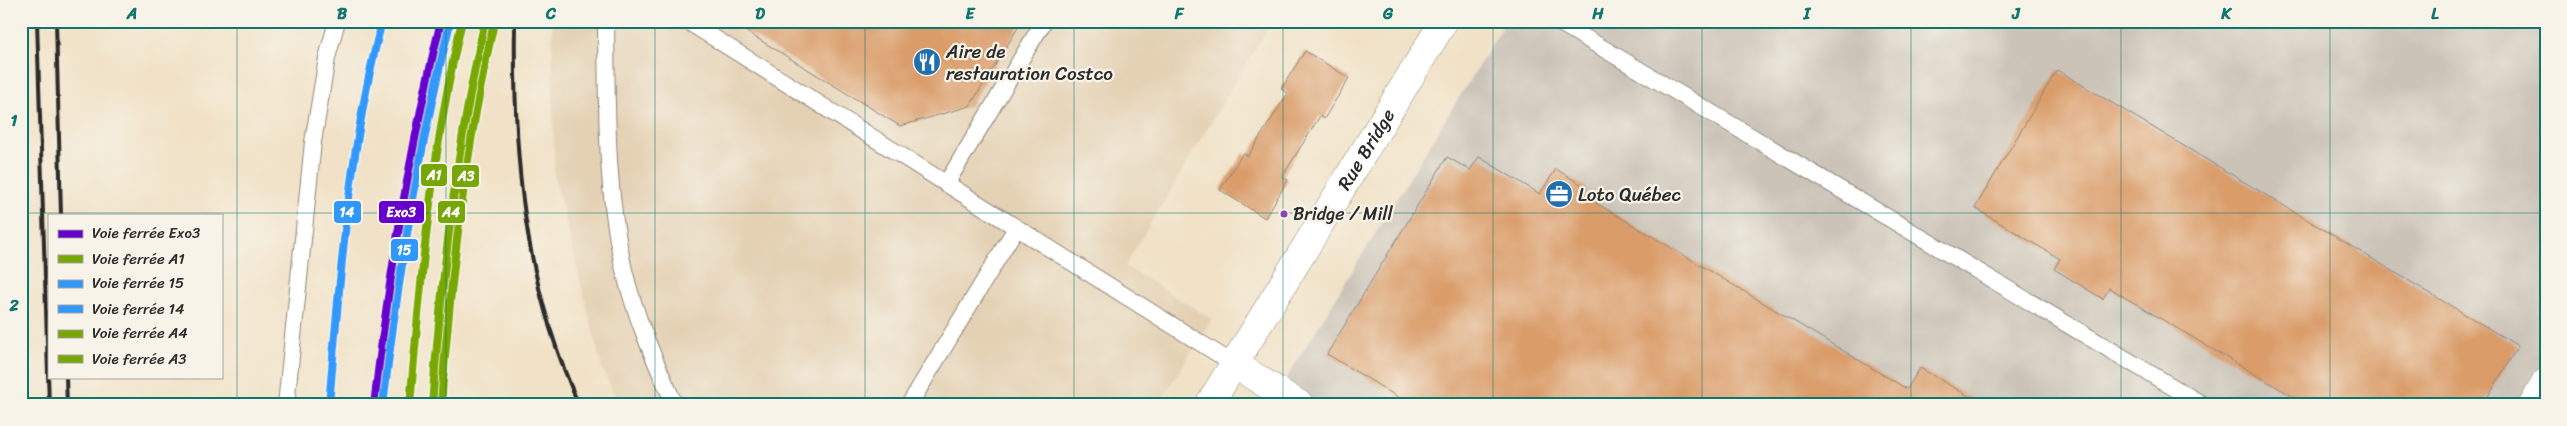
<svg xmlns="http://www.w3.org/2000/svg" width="2567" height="426" viewBox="0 0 2567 426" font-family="Sriracha,sans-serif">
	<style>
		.built { fill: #e4d1b4 }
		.industrial { fill: #cbc3b8 }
		.building { fill: #da9d6a }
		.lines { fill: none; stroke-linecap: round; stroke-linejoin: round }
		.lane-casing { stroke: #8e8679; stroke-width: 18 }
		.street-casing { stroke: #8e8679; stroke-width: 29 }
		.secondary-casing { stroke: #8e8679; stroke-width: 29 }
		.primary-casing { stroke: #8e8679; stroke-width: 29 }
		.lane { stroke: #fff; stroke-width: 16 }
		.street { stroke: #fff; stroke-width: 28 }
		.secondary { stroke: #fff; stroke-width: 28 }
		.primary { stroke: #fff; stroke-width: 28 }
		.rail { stroke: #2b2b2b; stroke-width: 4 }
		.rail-1-casing { stroke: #f7f3e8; stroke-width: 11 }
		.rail-2-casing { stroke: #f7f3e8; stroke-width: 11 }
		.rail-3-casing { stroke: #f7f3e8; stroke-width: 11 }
		.rail-4-casing { stroke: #f7f3e8; stroke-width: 11 }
		.rail-5-casing { stroke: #f7f3e8; stroke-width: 11 }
		.rail-6-casing { stroke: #f7f3e8; stroke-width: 11 }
		.rail-1 { stroke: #60c; stroke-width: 8 }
		.rail-2 { stroke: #77a706; stroke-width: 8 }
		.rail-3 { stroke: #3098fc; stroke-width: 8 }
		.rail-4 { stroke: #3098fc; stroke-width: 8 }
		.rail-5 { stroke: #77a706; stroke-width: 8 }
		.rail-6 { stroke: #77a706; stroke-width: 8 }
		.grid { fill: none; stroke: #0f766e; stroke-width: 1; stroke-opacity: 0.55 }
		.bus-dot { fill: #8e44ad; stroke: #f7f3e8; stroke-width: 2 }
		.labels { text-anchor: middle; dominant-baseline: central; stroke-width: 4.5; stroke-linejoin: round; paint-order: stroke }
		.bus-label { font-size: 18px; fill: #2b2b2b; stroke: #f7f3e8; text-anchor: start }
		.poi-label { font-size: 19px; fill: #2b2b2b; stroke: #f7f3e8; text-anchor: start }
		.street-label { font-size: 19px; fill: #2b2b2b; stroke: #f7f3e8 }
		.line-badge { stroke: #f7f3e8; stroke-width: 2 }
		.badge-label { font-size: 14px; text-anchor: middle; font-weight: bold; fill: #fff }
		.neatline { fill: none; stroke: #0f766e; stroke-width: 2 }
		.grid-label { font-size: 16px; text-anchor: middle; font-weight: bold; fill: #0f766e }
	</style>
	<rect width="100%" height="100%" fill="#f7f3e8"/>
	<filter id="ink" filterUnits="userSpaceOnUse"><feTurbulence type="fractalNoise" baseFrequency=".02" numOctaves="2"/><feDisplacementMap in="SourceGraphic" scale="10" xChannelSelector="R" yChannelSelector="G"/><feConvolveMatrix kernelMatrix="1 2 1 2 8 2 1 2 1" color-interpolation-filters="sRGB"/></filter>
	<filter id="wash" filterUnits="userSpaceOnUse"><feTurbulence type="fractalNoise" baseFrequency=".0096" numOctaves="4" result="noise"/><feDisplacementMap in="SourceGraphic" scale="20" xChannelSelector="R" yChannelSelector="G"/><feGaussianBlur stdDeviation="1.12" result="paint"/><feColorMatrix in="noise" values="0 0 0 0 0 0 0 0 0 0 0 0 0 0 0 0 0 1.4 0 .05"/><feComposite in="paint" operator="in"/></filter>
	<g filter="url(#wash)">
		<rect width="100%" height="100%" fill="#f1e2c7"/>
		<path class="built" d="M552,21H1272L1125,266L1212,319L1158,405H620L602,369L554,174Z"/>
		<path class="industrial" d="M1506,21H2546V405H1270Z"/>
		<g id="blocks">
			<path class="building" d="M729,21H1022L970,106L900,126Z
				M1305,51L1349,78L1324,119L1320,116L1282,177L1288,180L1265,218L1220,190L1243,153L1248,156L1288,93L1281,89Z
				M2057,70L2518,346L2483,405H2307L2109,288L2103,299L2054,269L2060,259L1975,208Z
				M1447,157L1470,170L1479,157L1540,194L1556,169L1587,188L1583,195L1907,389L1920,368L1984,405H1411L1327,354Z"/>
		</g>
	</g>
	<g filter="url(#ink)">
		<use href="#blocks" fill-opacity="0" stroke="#8e8679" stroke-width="1"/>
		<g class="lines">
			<g class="lane-casing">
				<path id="lane" d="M606,21C607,104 605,189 624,270C635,316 655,362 675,405
					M687,21L1234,364
					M1557,21L2203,405
					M946,184L1044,21
					M286,405L313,142L327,58L337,21
					M909,405L1016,228"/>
			</g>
			<g class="street-casing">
				<path id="street" d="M2533,405L2546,382"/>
			</g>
			<g class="secondary-casing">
				<path id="secondary" d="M1234,364L1300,405"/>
			</g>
			<g class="primary-casing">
				<g id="primary">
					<path id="s1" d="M1209,405L1444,21"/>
				</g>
			</g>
			<use href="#lane" class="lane"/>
			<use href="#street" class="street"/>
			<use href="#secondary" class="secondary"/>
			<use href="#primary" class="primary"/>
			<path class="rail" d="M37,21L49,405
				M56,21L61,215
				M515,21C513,155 523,281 579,405
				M66,377L67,405"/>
			<g class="rail-1-casing">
				<path id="rail-1" d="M374,405C389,275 410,148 441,21"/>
			</g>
			<g class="rail-2-casing">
				<path id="rail-2" d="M410,405C421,276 432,148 462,21"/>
			</g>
			<g class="rail-3-casing">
				<path id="rail-3" d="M383,405C398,276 419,149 450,23"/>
			</g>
			<g class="rail-4-casing">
				<path id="rail-4" d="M329,405C340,276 349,147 382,21"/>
			</g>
			<g class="rail-5-casing">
				<path id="rail-5" d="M432,405C442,276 456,148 485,21"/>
			</g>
			<g class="rail-6-casing">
				<path id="rail-6" d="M441,405C451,276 465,149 494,23"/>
			</g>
			<use href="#rail-1" class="rail-1"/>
			<use href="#rail-2" class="rail-2"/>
			<use href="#rail-3" class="rail-3"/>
			<use href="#rail-4" class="rail-4"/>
			<use href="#rail-5" class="rail-5"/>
			<use href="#rail-6" class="rail-6"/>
		</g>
	</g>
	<path class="grid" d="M237,21V405M446,21V405M655,21V405M865,21V405M1074,21V405M1283,21V405M1493,21V405M1702,21V405M1911,21V405M2121,21V405M2330,21V405M21,213H2546"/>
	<defs>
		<g id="restaurant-disc" transform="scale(1.4375)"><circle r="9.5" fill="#1f6fb2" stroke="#f7f3e8"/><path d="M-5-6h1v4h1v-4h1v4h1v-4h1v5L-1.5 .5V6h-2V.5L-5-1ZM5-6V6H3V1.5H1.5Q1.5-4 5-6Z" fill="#fff"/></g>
		<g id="office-disc" transform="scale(1.4375)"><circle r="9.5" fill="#1f6fb2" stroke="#f7f3e8"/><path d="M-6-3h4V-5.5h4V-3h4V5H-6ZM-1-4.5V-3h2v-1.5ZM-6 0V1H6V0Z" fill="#fff"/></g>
	</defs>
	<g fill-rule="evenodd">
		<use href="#restaurant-disc" x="927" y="62"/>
		<use href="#office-disc" x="1559" y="194"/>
	</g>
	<circle class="bus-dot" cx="1284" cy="214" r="4.5"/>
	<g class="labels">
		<g class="bus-label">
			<text x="1293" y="214">Bridge / Mill</text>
		</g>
		<g class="poi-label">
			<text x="946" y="51">Aire de<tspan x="946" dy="22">restauration Costco</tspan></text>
			<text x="1578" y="194">Loto Québec</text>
		</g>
		<g class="street-label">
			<text stroke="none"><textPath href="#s1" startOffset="300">Rue Bridge</textPath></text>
		</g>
	</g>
	<g class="line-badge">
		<rect x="420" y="163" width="28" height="24" rx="5" fill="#77a706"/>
		<rect x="451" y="164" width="29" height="24" rx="5" fill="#77a706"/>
		<rect x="333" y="200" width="29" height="24" rx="5" fill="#3098fc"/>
		<rect x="378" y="200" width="47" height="24" rx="5" fill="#60c"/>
		<rect x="437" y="200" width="29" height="24" rx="5" fill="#77a706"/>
		<rect x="390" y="238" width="29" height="24" rx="5" fill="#3098fc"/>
	</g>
	<g class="badge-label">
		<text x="434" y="180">A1</text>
		<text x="466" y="181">A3</text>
		<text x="347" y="217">14</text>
		<text x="401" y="217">Exo3</text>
		<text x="451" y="217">A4</text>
		<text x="404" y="255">15</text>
	</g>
	<rect width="2567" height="426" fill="none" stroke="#f7f3e8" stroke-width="55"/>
	<rect x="48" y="214" width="175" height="165" fill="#f7f3e8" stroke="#a5a39c"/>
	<rect x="58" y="230" width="25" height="8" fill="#6600cc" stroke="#a5a39c"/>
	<text x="92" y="238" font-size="15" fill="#2b2b2b">Voie ferrée Exo3</text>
	<rect x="58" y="255" width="25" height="8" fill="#77a706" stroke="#a5a39c"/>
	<text x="92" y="264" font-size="15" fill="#2b2b2b">Voie ferrée A1</text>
	<rect x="58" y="280" width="25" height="8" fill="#3098fc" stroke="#a5a39c"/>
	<text x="92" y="288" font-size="15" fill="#2b2b2b">Voie ferrée 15</text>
	<rect x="58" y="305" width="25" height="8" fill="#3098fc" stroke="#a5a39c"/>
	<text x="92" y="314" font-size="15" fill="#2b2b2b">Voie ferrée 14</text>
	<rect x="58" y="330" width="25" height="8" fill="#77a706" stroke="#a5a39c"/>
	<text x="92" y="338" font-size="15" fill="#2b2b2b">Voie ferrée A4</text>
	<rect x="58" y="355" width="25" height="8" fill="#77a706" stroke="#a5a39c"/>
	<text x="92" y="364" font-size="15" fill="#2b2b2b">Voie ferrée A3</text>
	<rect x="28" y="28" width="2512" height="370" class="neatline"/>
	<g class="grid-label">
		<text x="132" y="19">A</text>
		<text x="342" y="19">B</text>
		<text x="551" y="19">C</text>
		<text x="760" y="19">D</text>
		<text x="970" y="19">E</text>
		<text x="1179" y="19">F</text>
		<text x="1388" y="19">G</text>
		<text x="1598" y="19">H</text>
		<text x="1807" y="19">I</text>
		<text x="2016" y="19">J</text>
		<text x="2226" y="19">K</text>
		<text x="2435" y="19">L</text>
		<text x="14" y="126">1</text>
		<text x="14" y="311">2</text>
	</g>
</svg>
